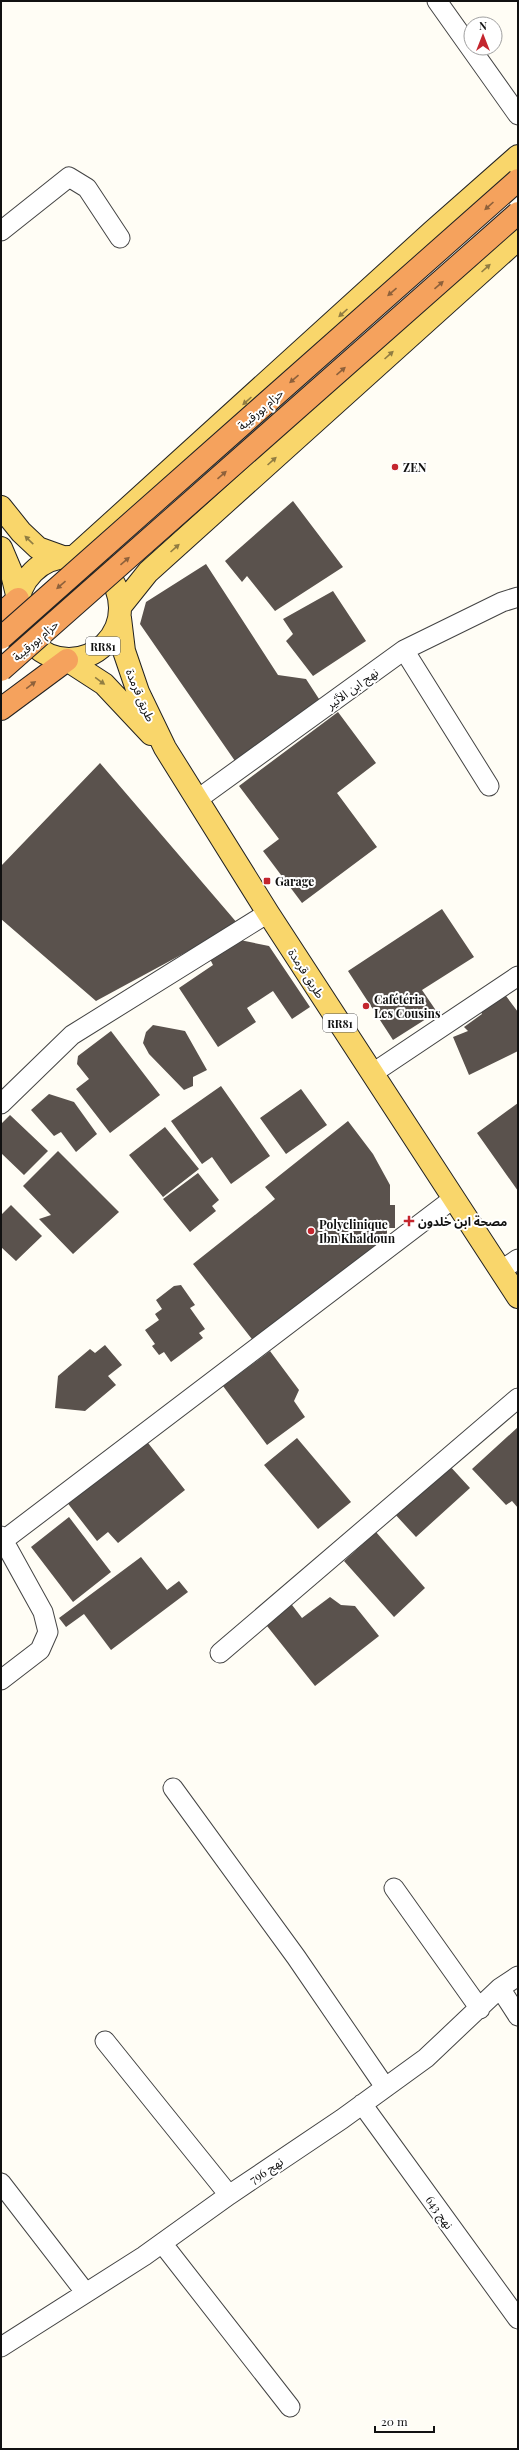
<svg xmlns="http://www.w3.org/2000/svg" width="519" height="2450" viewBox="0 0 519 2450" font-family="'Playfair Display','Noto Sans Arabic',serif">
	<style>
		.building { fill: #5a524d }
		.lines { fill: none; stroke-linecap: round; stroke-linejoin: round }
		.minor-casing { stroke: #444; stroke-width: 21 }
		.major-casing { stroke: #222; stroke-width: 24 }
		.highway-casing { stroke: #222; stroke-width: 24 }
		.minor { stroke: #fff; stroke-width: 19 }
		.major { stroke: #f9d66b; stroke-width: 22 }
		.highway { stroke: #f5a25d; stroke-width: 22 }
		.highway-bridge-casing { stroke: #222; stroke-width: 24; stroke-linecap: butt }
		.highway-bridge { stroke: #f5a25d; stroke-width: 22 }
		.oneway { fill: #8e613b }
		.oneway2 { fill: #917d42 }
		.poi-dot { fill: #c4262e; stroke: #fff; stroke-width: 1.5 }
		.labels { text-anchor: middle; dominant-baseline: central; stroke-width: 4; stroke-linejoin: round; paint-order: stroke }
		.shield { fill: #fff; stroke: #585858; stroke-width: 1 }
		.shield-label { font-size: 11px; font-weight: bold; fill: #111 }
		.street-label { font-size: 12px; fill: #111; stroke: #fff }
		.poi-label { font-size: 12px; font-weight: bold; fill: #111; stroke: #fff; text-anchor: start }
	</style>
	<rect width="100%" height="100%" fill="#fffdf5"/>
	<path class="building" d="M293,501L343,567L275,611L247,576L242,582L225,561Z
		M206,564L278,675L306,679L321,702L235,761L140,624L146,602Z
		M333,591L366,641L313,676L286,641L293,634L283,619Z
		M338,712L376,763L337,793L377,847L302,903L263,851L279,839L239,786Z
		M100,763L238,924L96,1001L1,919V866Z
		M442,909L474,957L422,990L437,1012L393,1040L348,971Z
		M240,940L269,946L310,1007L292,1019L273,991L247,1008L256,1022L218,1047L179,988L213,965L210,959Z
		M503,992L518,1012V1051L469,1075L453,1037L468,1031L464,1027L482,1014L480,1010Z
		M153,1025L185,1031L207,1070L193,1077V1086L184,1090L149,1054L143,1043L146,1032Z
		M111,1031L160,1095L110,1133L76,1089L89,1079L77,1064L78,1056Z
		M221,1086L270,1156L231,1184L212,1157L202,1164L171,1121Z
		M301,1089L327,1125L286,1154L260,1118Z
		M49,1094L74,1102L97,1134L76,1152L61,1132L54,1136L31,1110Z
		M518,1103V1191L477,1133Z
		M10,1115L48,1151L24,1175L1,1153V1124Z
		M348,1121L373,1154L390,1185V1205H395V1228H387V1234L383,1242L255,1343L193,1264L275,1199L265,1187Z
		M165,1127L199,1169L163,1197L129,1155Z
		M58,1151L119,1212L73,1254L39,1219L51,1215L23,1186Z
		M198,1173L219,1200L212,1206L216,1211L190,1232L163,1199Z
		M11,1205L42,1236L16,1261L1,1247V1215Z
		M181,1285L195,1305L190,1308L205,1329L199,1333L203,1338L171,1362L164,1352L159,1355L152,1346L155,1344L145,1330L159,1320L155,1314L162,1309L156,1300L174,1286Z
		M105,1345L122,1365L108,1376L116,1385L85,1411L55,1408L58,1376L90,1349L95,1353Z
		M270,1351L299,1390L294,1401L305,1417L267,1445L223,1386Z
		M518,1427V1508L512,1501L506,1505L472,1469Z
		M297,1438L351,1502L318,1529L264,1465Z
		M145,1439L185,1490L118,1543L108,1532L97,1541L66,1501Z
		M448,1464L470,1488L416,1537L393,1512Z
		M69,1517L111,1572L73,1602L31,1547Z
		M376,1532L425,1588L394,1617L344,1561Z
		M141,1557L167,1590L179,1581L188,1592L111,1650L84,1614L66,1627L59,1618Z
		M330,1597L341,1605L355,1606L379,1636L315,1686L263,1621L289,1601L302,1618Z"/>
	<g class="lines">
		<g class="minor-casing">
			<path id="minor" d="M437,1L518,115
				M1,231L69,177L87,188L120,238
				M404,650L489,786
				M198,799L404,650L502,602L518,597
				M373,1073L518,976
				M1,1104L72,1035L268,913
				M500,1271L518,1259
				M1,1536L43,1612L48,1632L40,1650L1,1680
				M4,1540L454,1198
				M220,1653L518,1398
				M173,1788L296,1957L385,2087
				M394,1888L480,2009
				M500,1988L518,2016
				M105,2041L229,2195
				M362,2104L518,2319
				M1,2183L85,2292
				M162,2243L290,2407
				M1,2347L144,2256L229,2195L342,2119L426,2058L500,1988L518,1976"/>
		</g>
		<g class="major-casing">
			<path id="major" d="M1,507L21,532L38,548L63,557
				M1,548L12,574L18,599
				M18 608a51 51 0 1 1 102 0a51 51 0 1 1-102 0Z
				M74,557L432,232L518,156
				M120,607L148,572L518,239
				M120,618L124,651L138,692L165,748L268,913L518,1297
				M67,660L104,684L151,734"/>
		</g>
		<g class="highway-casing">
			<path id="highway" d="M1,614L18,599
				M1,709L67,660"/>
		</g>
		<use href="#minor" class="minor"/>
		<use href="#major" class="major"/>
		<use href="#highway" class="highway"/>
		<g class="highway-bridge-casing">
			<path id="highway-bridge" d="M1,638L518,180
				M1,670L518,213"/>
		</g>
		<use href="#highway-bridge" class="highway-bridge"/>
	</g>
	<defs><path id="oneway-solid" d="M-6-.8H1V-3.2L6.5 0L1 3.2V.8H-6Z"/></defs>
	<g class="oneway">
		<use href="#oneway-solid" transform="translate(489 206) rotate(138)"/>
		<use href="#oneway-solid" transform="translate(439 285) rotate(-41)"/>
		<use href="#oneway-solid" transform="translate(392 292) rotate(139)"/>
		<use href="#oneway-solid" transform="translate(341 371) rotate(-41)"/>
		<use href="#oneway-solid" transform="translate(294 379) rotate(139)"/>
		<use href="#oneway-solid" transform="translate(222 475) rotate(-41)"/>
		<use href="#oneway-solid" transform="translate(125 561) rotate(-41)"/>
		<use href="#oneway-solid" transform="translate(61 585) rotate(139)"/>
		<use href="#oneway-solid" transform="translate(31 685) rotate(-37)"/>
	</g>
	<g class="oneway2">
		<use href="#oneway-solid" transform="translate(486 268) rotate(-42)"/>
		<use href="#oneway-solid" transform="translate(343 313) rotate(138)"/>
		<use href="#oneway-solid" transform="translate(389 355) rotate(-42)"/>
		<use href="#oneway-solid" transform="translate(247 401) rotate(138)"/>
		<use href="#oneway-solid" transform="translate(272 461) rotate(-42)"/>
		<use href="#oneway-solid" transform="translate(29 540) rotate(-136)"/>
		<use href="#oneway-solid" transform="translate(175 548) rotate(-42)"/>
		<use href="#oneway-solid" transform="translate(100 681) rotate(36)"/>
	</g>
	<g class="poi-dot">
		<circle cx="395" cy="467" r="4"/>
		<rect x="263" y="877" width="8" height="8" rx="2"/>
		<circle cx="366" cy="1006" r="4"/>
		<path d="M407 1215h4v4h4v4h-4v4h-4v-4h-4v-4h4z"/>
		<circle cx="311" cy="1231" r="4"/>
	</g>
	<g class="labels">
		<g class="shield">
			<rect x="86" y="637" width="34" height="18" rx="3"/>
			<rect x="323" y="1014" width="34" height="18" rx="3"/>
		</g>
		<g class="shield-label">
			<text x="103" y="646">RR81</text>
			<text x="340" y="1023">RR81</text>
		</g>
		<g class="street-label">
			<text transform="translate(260 409) rotate(-41)">حزام بورقيبة</text>
			<text transform="translate(35 640) rotate(-41)">حزام بورقيبة</text>
			<text transform="translate(352 688) rotate(-36)">نهج ابن الأثير</text>
			<text transform="translate(141 695) rotate(67)">طريق قرمدة</text>
			<text transform="translate(307 973) rotate(57)">طريق قرمدة</text>
			<text transform="translate(266 2170) rotate(-34)">نهج 796</text>
			<text transform="translate(440 2212) rotate(54)">نهج 643</text>
		</g>
		<g class="poi-label">
			<text x="403" y="467">ZEN</text>
			<text x="275" y="881">Garage</text>
			<text x="374" y="999">Cafétéria<tspan x="374" dy="14">Les Cousins</tspan></text>
			<text x="418" y="1221">مصحة ابن خلدون</text>
			<text x="319" y="1224">Polyclinique<tspan x="319" dy="14">Ibn Khaldoun</tspan></text>
		</g>
	</g>
	<rect width="519" height="2450" fill="none" stroke="#111111" stroke-width="4"/>
	<g transform="translate(483 36)"><circle r="19" fill="#ffffff" stroke="#a0a0a0"/>
	<path d="M0-3L7 15L0 10L-7 15Z" fill="#c4262e"/>
	<text y="-6" font-size="11" font-weight="bold" text-anchor="middle" fill="#111111">N</text>
	</g>
	<path d="M375 2426v6h59v-6" fill="none" stroke="#111111" stroke-width="2"/>
	<text x="381" y="2426" font-size="12" fill="#111111" stroke="#ffffff" stroke-width="3" paint-order="stroke">20 m</text>
</svg>
